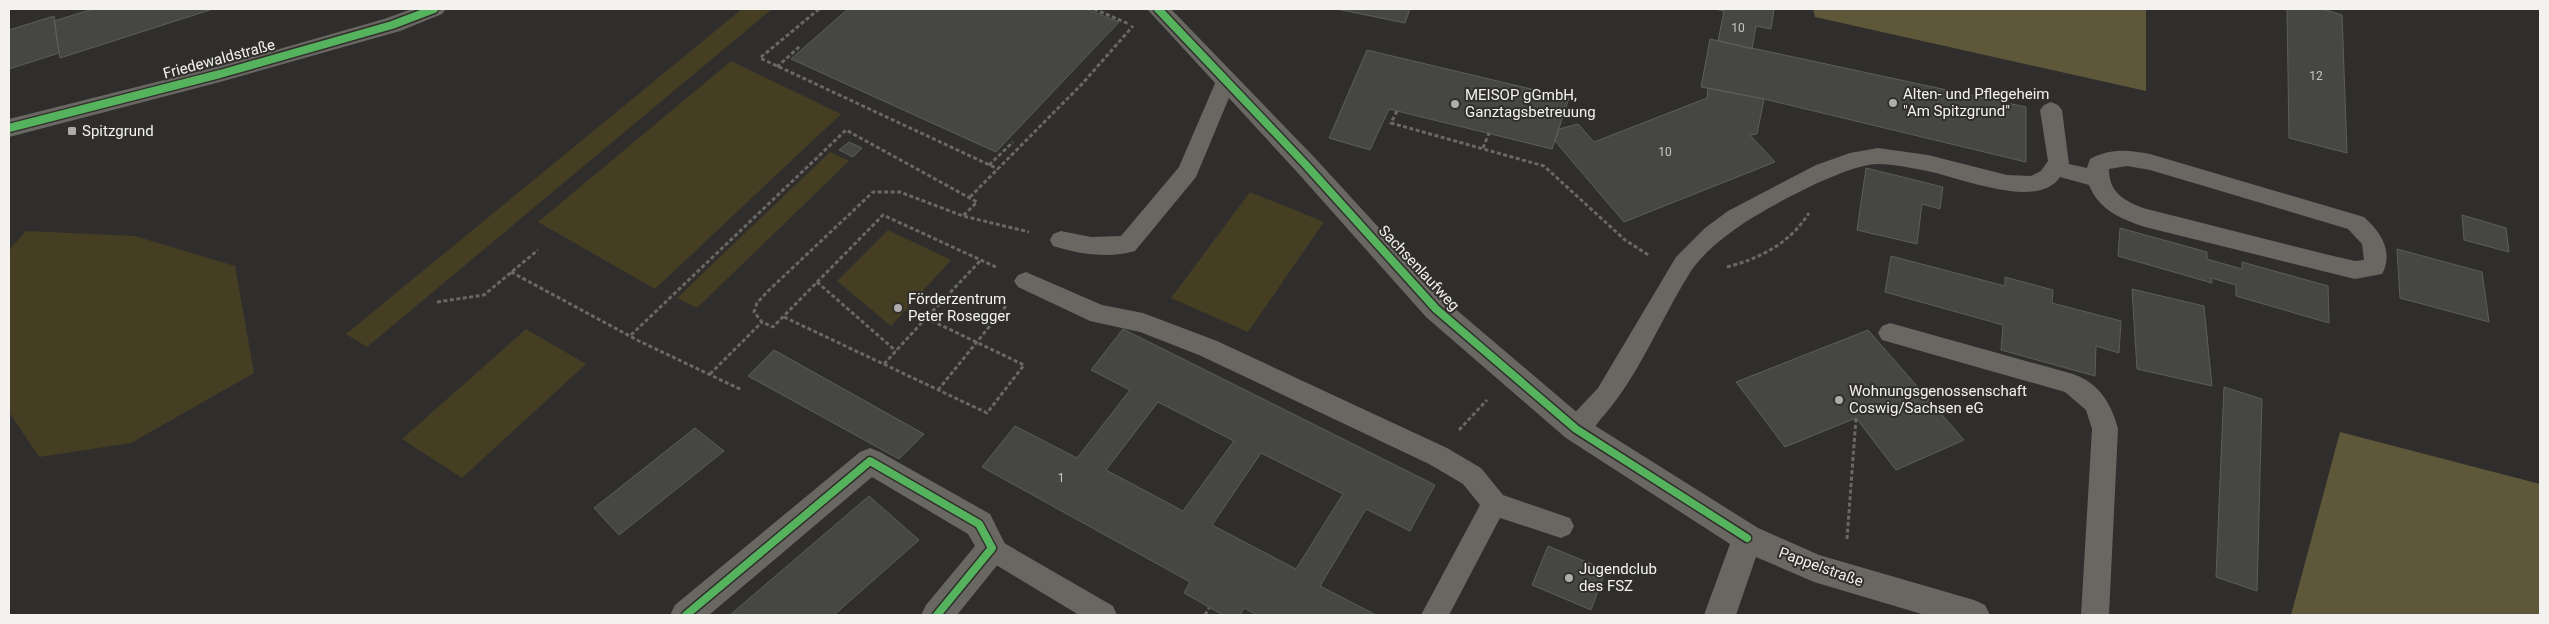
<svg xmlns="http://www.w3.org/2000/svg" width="2549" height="624" viewBox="0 0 2549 624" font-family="Roboto,sans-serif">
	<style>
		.green { fill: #453e23 }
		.forest { fill: #5e573a }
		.building { fill: #464644; stroke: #5d5d5b; fill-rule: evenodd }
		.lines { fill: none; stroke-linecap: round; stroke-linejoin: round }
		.path { stroke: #696864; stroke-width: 3; stroke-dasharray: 4 2.5; stroke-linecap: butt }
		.lane { fill: #696762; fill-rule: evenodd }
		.street { fill: #696762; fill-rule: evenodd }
		.cycleway-casing { stroke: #302f2b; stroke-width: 11 }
		.cycleway { stroke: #56b35d; stroke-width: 8 }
		.poi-dot { fill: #aeadab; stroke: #302f2b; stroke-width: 2 }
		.labels { text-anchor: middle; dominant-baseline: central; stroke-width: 4; stroke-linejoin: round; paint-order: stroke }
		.number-label { font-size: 12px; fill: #c8c7c4 }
		.street-label { font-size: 15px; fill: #f3f2ef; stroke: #302f2b }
		.poi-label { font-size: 15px; fill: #f3f2ef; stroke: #302f2b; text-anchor: start }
	</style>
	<rect width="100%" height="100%" fill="#2f2e2c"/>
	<path class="green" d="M742,9H772L367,347L346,334Z
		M731,61L841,114L655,289L538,222Z
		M830,152L849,161L697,308L677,298Z
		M1250,192L1324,222L1248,332L1171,298Z
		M888,230L951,260L891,326L837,281Z
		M26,231L135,236L235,266L254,373L131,443L39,457L9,412V250Z
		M526,329L586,364L462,478L402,439Z"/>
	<path class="forest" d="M1813,9H2146V91L1815,17Z
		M2340,432L2540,484V615H2291Z"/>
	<path class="building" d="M93,9H213L60,58L54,21Z
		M848,9H1086L1119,22L996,152L791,59Z
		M1337,9H1410L1405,23Z
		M1714,9H1774L1771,29L1756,26L1752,49L1718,41L1724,11Z
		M2287,9H2323L2342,15L2347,153L2289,138Z
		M54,16L59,53L9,69V30Z
		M1710,39L2026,107V162L1764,99L1701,87Z
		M1367,50L1569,98L1552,149L1389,109L1370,150L1329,138Z
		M1708,88L1764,99L1757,134L1750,135L1775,162L1624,222L1555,141L1559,129L1578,124L1594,142L1707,98Z
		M849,142L862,148L853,157L839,150Z
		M1866,168L1943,187L1940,209L1922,204L1917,244L1857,230Z
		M2462,215L2506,228L2509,252L2464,240Z
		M2120,228L2207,252V259L2242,269V262L2328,286L2329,323L2236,296V285L2211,278L2212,283L2118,256Z
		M2397,249L2482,272L2489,322L2400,298Z
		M1891,256L2005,286V277L2053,290L2052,303L2121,321L2119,353L2096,346L2095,376L2001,350L2003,325L1885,292Z
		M2132,289L2204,306L2212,386L2137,369Z
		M1123,329L1435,485L1410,531L1366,509L1320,586L1376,615H1257L1244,608L1240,615H1223L1184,593L1190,582L982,467L1015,426L1077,458L1130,390L1091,370ZM1158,402L1234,441L1183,511L1106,470ZM1261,453L1343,494L1296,569L1212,525Z
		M1868,330L1964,440L1896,470L1856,418L1785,447L1736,382Z
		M774,350L924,434L899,459L748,376Z
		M2224,387L2262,399L2257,591L2216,577Z
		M695,428L724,451L619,535L594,508Z
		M869,496L919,540L834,615H730Z
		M1548,546L1606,570L1591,610L1532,585Z"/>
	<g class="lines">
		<path class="path" d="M819,9L760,58L998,169
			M1094,9L1129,24
			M777,67L800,46
			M1397,111L1391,123L1544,166L1625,240L1650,256
			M1483,148L1489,133
			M989,165L1013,142
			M970,197L1082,84L1133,26
			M996,267L883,215L773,327L762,322L754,312L757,303L768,291L873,192H900L963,216L1029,232
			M1727,267C1761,258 1790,243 1809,213
			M511,272L639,341L742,390
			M817,282L896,351
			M437,302L484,295L538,250
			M784,317L987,413L1024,365L926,318L981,260
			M631,335L846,130L977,202L963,216
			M884,364L926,318
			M710,374L762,322
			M938,390L1006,306
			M1459,430L1487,400
			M1847,539L1856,418
			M1205,615L1209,608"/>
		<path class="lane" d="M1226,74L1233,76L1236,81L1196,177L1135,251C1109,259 1078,254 1053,246L1050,240L1053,234L1061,231L1091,237L1121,236L1179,167L1216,81L1219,76Z
			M2051,102L2058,105L2062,110L2069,164L2087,168L2090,159C2111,148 2128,150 2150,154L2364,217C2381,232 2394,252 2382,274L2355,279L2145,227C2121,219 2099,210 2089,185L2060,177C2038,211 1959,177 1927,171C1912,168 1894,164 1878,164C1847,164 1772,205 1744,223C1726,235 1703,253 1691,271C1660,320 1639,377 1600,420C1596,425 1591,433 1585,437C1579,441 1573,439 1567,437L1563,429L1567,421L1598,388L1676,257L1705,228L1728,211L1816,165L1850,153L1878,148L1928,155L2007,175L2031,176L2041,171L2048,161L2040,110L2044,105ZM2127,166L2150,170L2348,229L2362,244L2364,260L2355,261L2325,254L2143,208C2123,200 2109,192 2109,169Z
			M1026,272L1102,305L1143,313L1217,341L1447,448L1481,468L1503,495L1570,518L1574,526L1570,534L1561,538L1500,518L1449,615H1421L1480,505L1463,484L1429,464L1199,355L1140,332L1090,321L1018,287L1014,281L1018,275Z
			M1890,323L2073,374C2098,382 2112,404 2118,429L2109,615H2081L2092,429L2086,410L2065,392L1882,340L1878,333L1882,326Z
			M992,536L1113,606L1117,615H1079L983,557L979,548L983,539Z"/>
		<path class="street" d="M412,9H446L442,14L400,31L220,82L9,137V119L220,66L384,19Z
			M1147,9H1171L1315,158L1446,301L1586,420L1758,528L1819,555L1974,600L1985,605L1990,615H1925L1814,582L1756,557L1736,615H1704L1730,544L1566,438L1426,317L1297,172Z
			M870,448L880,452L990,514L1007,548L1003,558L957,615H921L926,605L975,546L968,534L872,477L709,615H670L675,605L860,452Z"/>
		<g class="cycleway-casing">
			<path id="cycleway" d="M1158,9L1306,165L1436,309L1576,429L1747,538
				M9,128L220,74L392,25L434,9
				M686,615L870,461L979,524L992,548L937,615"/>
		</g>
		<use href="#cycleway" class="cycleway"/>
	</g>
	<g class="poi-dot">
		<circle cx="1893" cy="103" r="5"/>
		<circle cx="1455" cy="104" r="5"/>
		<rect x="67" y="126" width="10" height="10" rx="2.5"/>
		<circle cx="898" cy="308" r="5"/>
		<circle cx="1839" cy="400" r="5"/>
		<circle cx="1569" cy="578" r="5"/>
	</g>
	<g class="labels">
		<g class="number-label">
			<text x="1738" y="28">10</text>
			<text x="2316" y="76">12</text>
			<text x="1665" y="152">10</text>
			<text x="1061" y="478">1</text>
		</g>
		<g class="street-label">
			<text transform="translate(219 59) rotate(-15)">Friedewaldstraße</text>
			<text transform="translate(1419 268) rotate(47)">Sachsenlaufweg</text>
			<text transform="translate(1821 567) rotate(20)">Pappelstraße</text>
		</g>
		<g class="poi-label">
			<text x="1903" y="94">Alten- und Pflegeheim<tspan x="1903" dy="17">"Am Spitzgrund"</tspan></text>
			<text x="1465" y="95">MEISOP gGmbH,<tspan x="1465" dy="17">Ganztagsbetreuung</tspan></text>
			<text x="82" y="131">Spitzgrund</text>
			<text x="908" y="299">Förderzentrum<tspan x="908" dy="17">Peter Rosegger</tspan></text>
			<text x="1849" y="391">Wohnungsgenossenschaft<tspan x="1849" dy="17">Coswig/Sachsen eG</tspan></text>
			<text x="1579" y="569">Jugendclub<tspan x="1579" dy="17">des FSZ</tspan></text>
		</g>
	</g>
	<rect width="2549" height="624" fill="none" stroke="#f3f2ef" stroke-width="20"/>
</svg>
